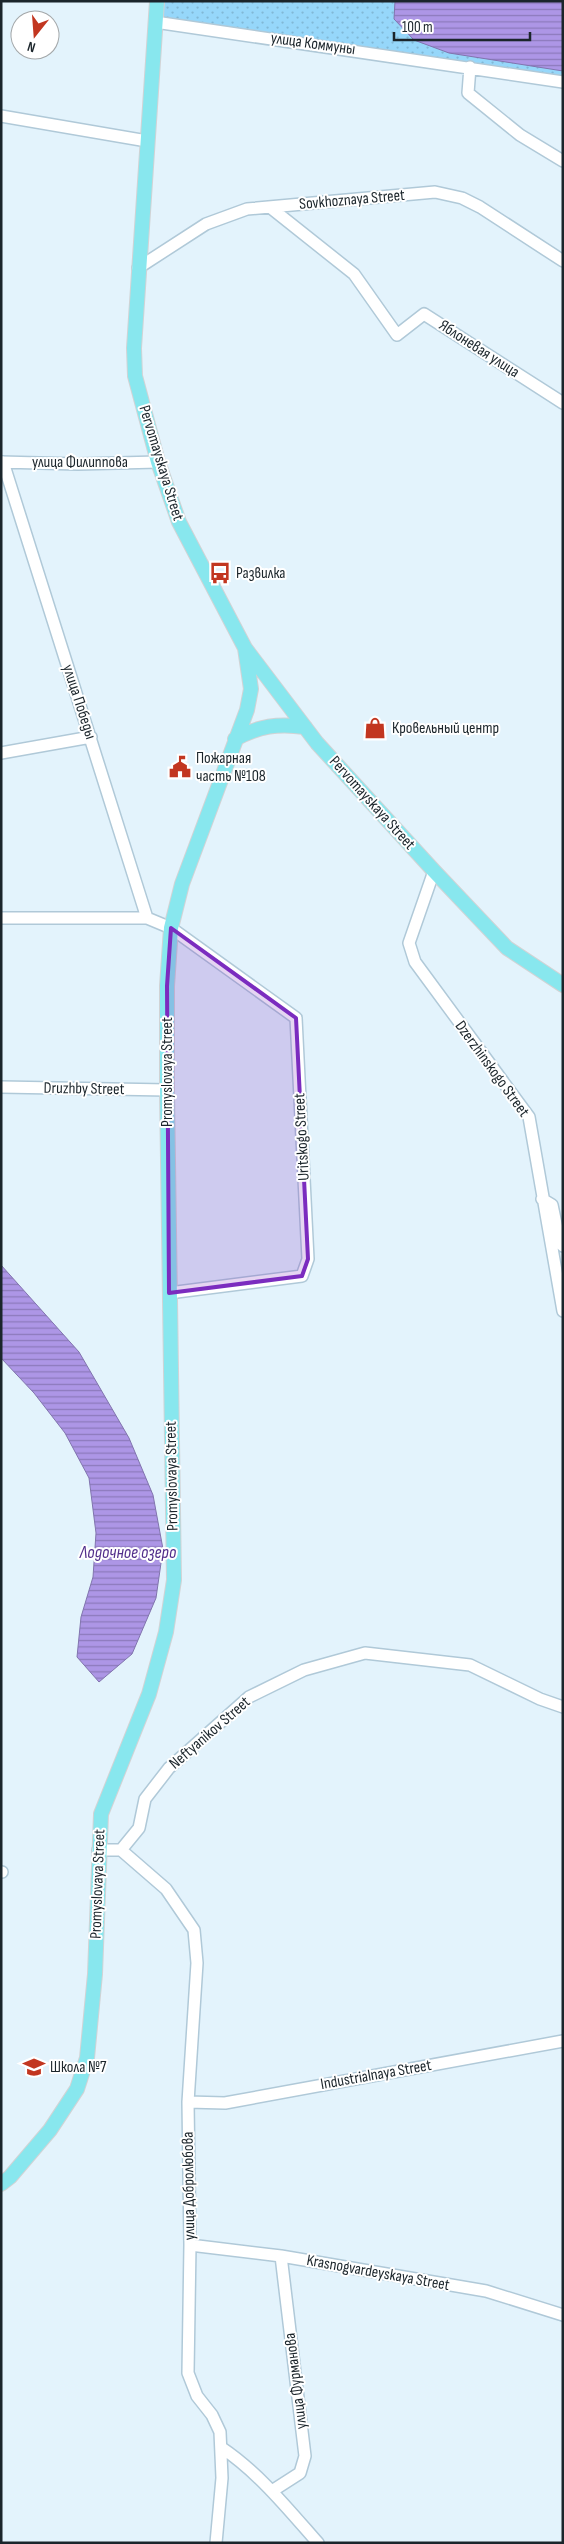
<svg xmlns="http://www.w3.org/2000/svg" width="564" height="2544" viewBox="0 0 564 2544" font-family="'Sofia Sans Condensed',sans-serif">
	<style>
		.park { fill: url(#park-dots) }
		.water { fill: url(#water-rules); stroke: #8174ae }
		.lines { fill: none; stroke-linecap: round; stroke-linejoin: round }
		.minor-casing { stroke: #b0c9d8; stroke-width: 14 }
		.major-casing { stroke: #d1d3d5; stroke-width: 16 }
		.minor { stroke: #fff; stroke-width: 11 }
		.major { stroke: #88e7ee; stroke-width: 14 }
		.marked { fill: #7b2cbf; fill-opacity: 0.2; stroke: #7b2cbf; stroke-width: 4; stroke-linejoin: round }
		.labels { text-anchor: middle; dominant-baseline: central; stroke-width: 4; stroke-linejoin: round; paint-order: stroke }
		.street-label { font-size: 16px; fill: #1b252b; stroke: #fff }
		.poi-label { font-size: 16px; fill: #1b252b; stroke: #fff; text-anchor: start }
		.water-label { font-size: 18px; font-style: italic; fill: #522f8b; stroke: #fff }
	</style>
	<defs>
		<pattern id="park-dots" width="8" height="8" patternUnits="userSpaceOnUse" patternTransform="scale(1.25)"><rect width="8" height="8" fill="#96d7fa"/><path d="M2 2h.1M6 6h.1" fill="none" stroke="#81b8d6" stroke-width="1.8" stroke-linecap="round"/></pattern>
		<pattern id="water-rules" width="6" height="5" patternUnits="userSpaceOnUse" patternTransform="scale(1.25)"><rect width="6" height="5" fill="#ad96e6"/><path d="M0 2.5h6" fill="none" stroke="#8c7abb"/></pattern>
	</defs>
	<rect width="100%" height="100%" fill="#e3f3fc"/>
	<path class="park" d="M163,1H563V80L162,20Z"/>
	<path class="water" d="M395,1H563V71L449,53L414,40L394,19Z
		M1,1265L79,1352L129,1438L153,1495L163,1549L156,1598L132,1654L99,1682L77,1657L81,1617L93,1577L96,1533L89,1478L65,1433L34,1393L1,1358Z"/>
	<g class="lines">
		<g class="minor-casing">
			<path id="minor" d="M155,22L563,82
				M470,67L468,93L520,135L563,161
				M1,116L147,141
				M271,208L354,274L397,335L424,314L563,403
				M138,268L206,224L247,209L435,192L462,198L480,207L563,261
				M1,462L78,464L158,462
				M3,462L147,918L171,928L296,1018L308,1259L302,1276L169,1293
				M1,753L91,737
				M434,871L409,943L415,962L529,1117L563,1311
				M1,918H147
				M1,1087L167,1090
				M542,1199L552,1205L560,1243L563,1246
				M98,1850H121L139,1828L145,1799L169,1768L249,1697L304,1670L365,1653L470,1665L540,1699L563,1707
				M121,1850L166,1889L194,1930L197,1963L188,2102L190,2245L188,2373L197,2396L212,2415L220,2432L222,2478L216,2543
				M1,1872H2
				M188,2102L225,2103L563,2041
				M190,2245L281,2256L486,2291L563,2315
				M222,2448C259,2473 288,2509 318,2543
				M272,2491L300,2473L305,2456L281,2256"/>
		</g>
		<g class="major-casing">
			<path id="major" d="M157,1L134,348L135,376L158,462L179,522L245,648L317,743L434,871L507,948L563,985
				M235,739C259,726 278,723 305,727
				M1,2184L10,2177L50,2130L77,2089L87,2058L95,1974L101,1814L149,1694L166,1632L174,1580L167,1090V986L171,928L182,884L247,710L251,689L245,648"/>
		</g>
		<use href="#minor" class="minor"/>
		<use href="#major" class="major"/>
	</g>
	<path class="marked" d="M171,928L296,1018L308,1259L302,1276L169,1293L167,986Z"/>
	<defs>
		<g id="bus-bare" transform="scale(1.725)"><path d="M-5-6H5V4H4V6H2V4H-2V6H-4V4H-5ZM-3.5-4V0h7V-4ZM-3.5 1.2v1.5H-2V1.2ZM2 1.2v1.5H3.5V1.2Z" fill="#c23620" stroke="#fff" stroke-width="2.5" paint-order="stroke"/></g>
		<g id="shop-bare" transform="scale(1.725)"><path d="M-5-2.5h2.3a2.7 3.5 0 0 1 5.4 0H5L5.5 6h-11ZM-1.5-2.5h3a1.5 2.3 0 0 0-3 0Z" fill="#c23620" stroke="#fff" stroke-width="2.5" paint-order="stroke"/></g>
		<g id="civic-bare" transform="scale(1.725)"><path d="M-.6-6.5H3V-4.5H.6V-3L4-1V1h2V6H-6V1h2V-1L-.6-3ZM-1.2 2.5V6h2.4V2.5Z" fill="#c23620" stroke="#fff" stroke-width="2.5" paint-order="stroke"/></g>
		<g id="school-bare" transform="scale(1.725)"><path d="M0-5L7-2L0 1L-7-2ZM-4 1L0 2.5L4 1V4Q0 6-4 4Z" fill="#c23620" stroke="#fff" stroke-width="2.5" paint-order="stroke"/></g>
	</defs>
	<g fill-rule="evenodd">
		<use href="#bus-bare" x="220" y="573"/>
		<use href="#shop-bare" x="375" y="728"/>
		<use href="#civic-bare" x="180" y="767"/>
		<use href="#school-bare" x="34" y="2067"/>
	</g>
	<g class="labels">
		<g class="street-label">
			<text transform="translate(313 44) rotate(8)">улица Коммуны</text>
			<text transform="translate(352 200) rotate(-5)">Sovkhoznaya Street</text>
			<text transform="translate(479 349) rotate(33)">Яблоневая улица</text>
			<text x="80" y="462">улица Филиппова</text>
			<text transform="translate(161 463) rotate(73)">Pervomayskaya Street</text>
			<text transform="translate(79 702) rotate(72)">улица Победы</text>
			<text transform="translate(372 803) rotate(48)">Pervomayskaya Street</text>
			<text transform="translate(492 1069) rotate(54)">Dzerzhinskogo Street</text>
			<text transform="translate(167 1072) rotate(-90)">Promyslovaya Street</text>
			<text transform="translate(84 1089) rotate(1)">Druzhby Street</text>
			<text transform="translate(302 1137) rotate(-93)">Uritskogo Street</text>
			<text transform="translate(172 1476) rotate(-91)">Promyslovaya Street</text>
			<text transform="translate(210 1733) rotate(-41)">Neftyanikov Street</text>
			<text transform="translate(98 1884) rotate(-88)">Promyslovaya Street</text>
			<text transform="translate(376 2075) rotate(-10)">Industrialnaya Street</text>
			<text transform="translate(189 2186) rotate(-91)">улица Добролюбова</text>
			<text transform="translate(378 2273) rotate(10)">Krasnogvardeyskaya Street</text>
			<text transform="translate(296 2381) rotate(-97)">улица Фурманова</text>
		</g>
		<g class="poi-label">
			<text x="236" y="573">Развилка</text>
			<text x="392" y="728">Кровельный центр</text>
			<text x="196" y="758">Пожарная<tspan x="196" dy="18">часть №108</tspan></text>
			<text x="50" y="2067">Школа №7</text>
		</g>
		<g class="water-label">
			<text x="128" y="1552">Лодочное озеро</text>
		</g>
	</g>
	<rect width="564" height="2544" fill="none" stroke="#1b252b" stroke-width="5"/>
	<g transform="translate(35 35) rotate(197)"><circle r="24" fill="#ffffff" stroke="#a4a8aa"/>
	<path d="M0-4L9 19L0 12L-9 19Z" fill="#c23620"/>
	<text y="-8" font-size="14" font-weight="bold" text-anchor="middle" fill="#1b252b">N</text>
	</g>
	<path d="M394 32v8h136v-8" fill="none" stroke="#1b252b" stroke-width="2.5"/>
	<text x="402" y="32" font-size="15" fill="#1b252b" stroke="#ffffff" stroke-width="4" paint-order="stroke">100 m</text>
</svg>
